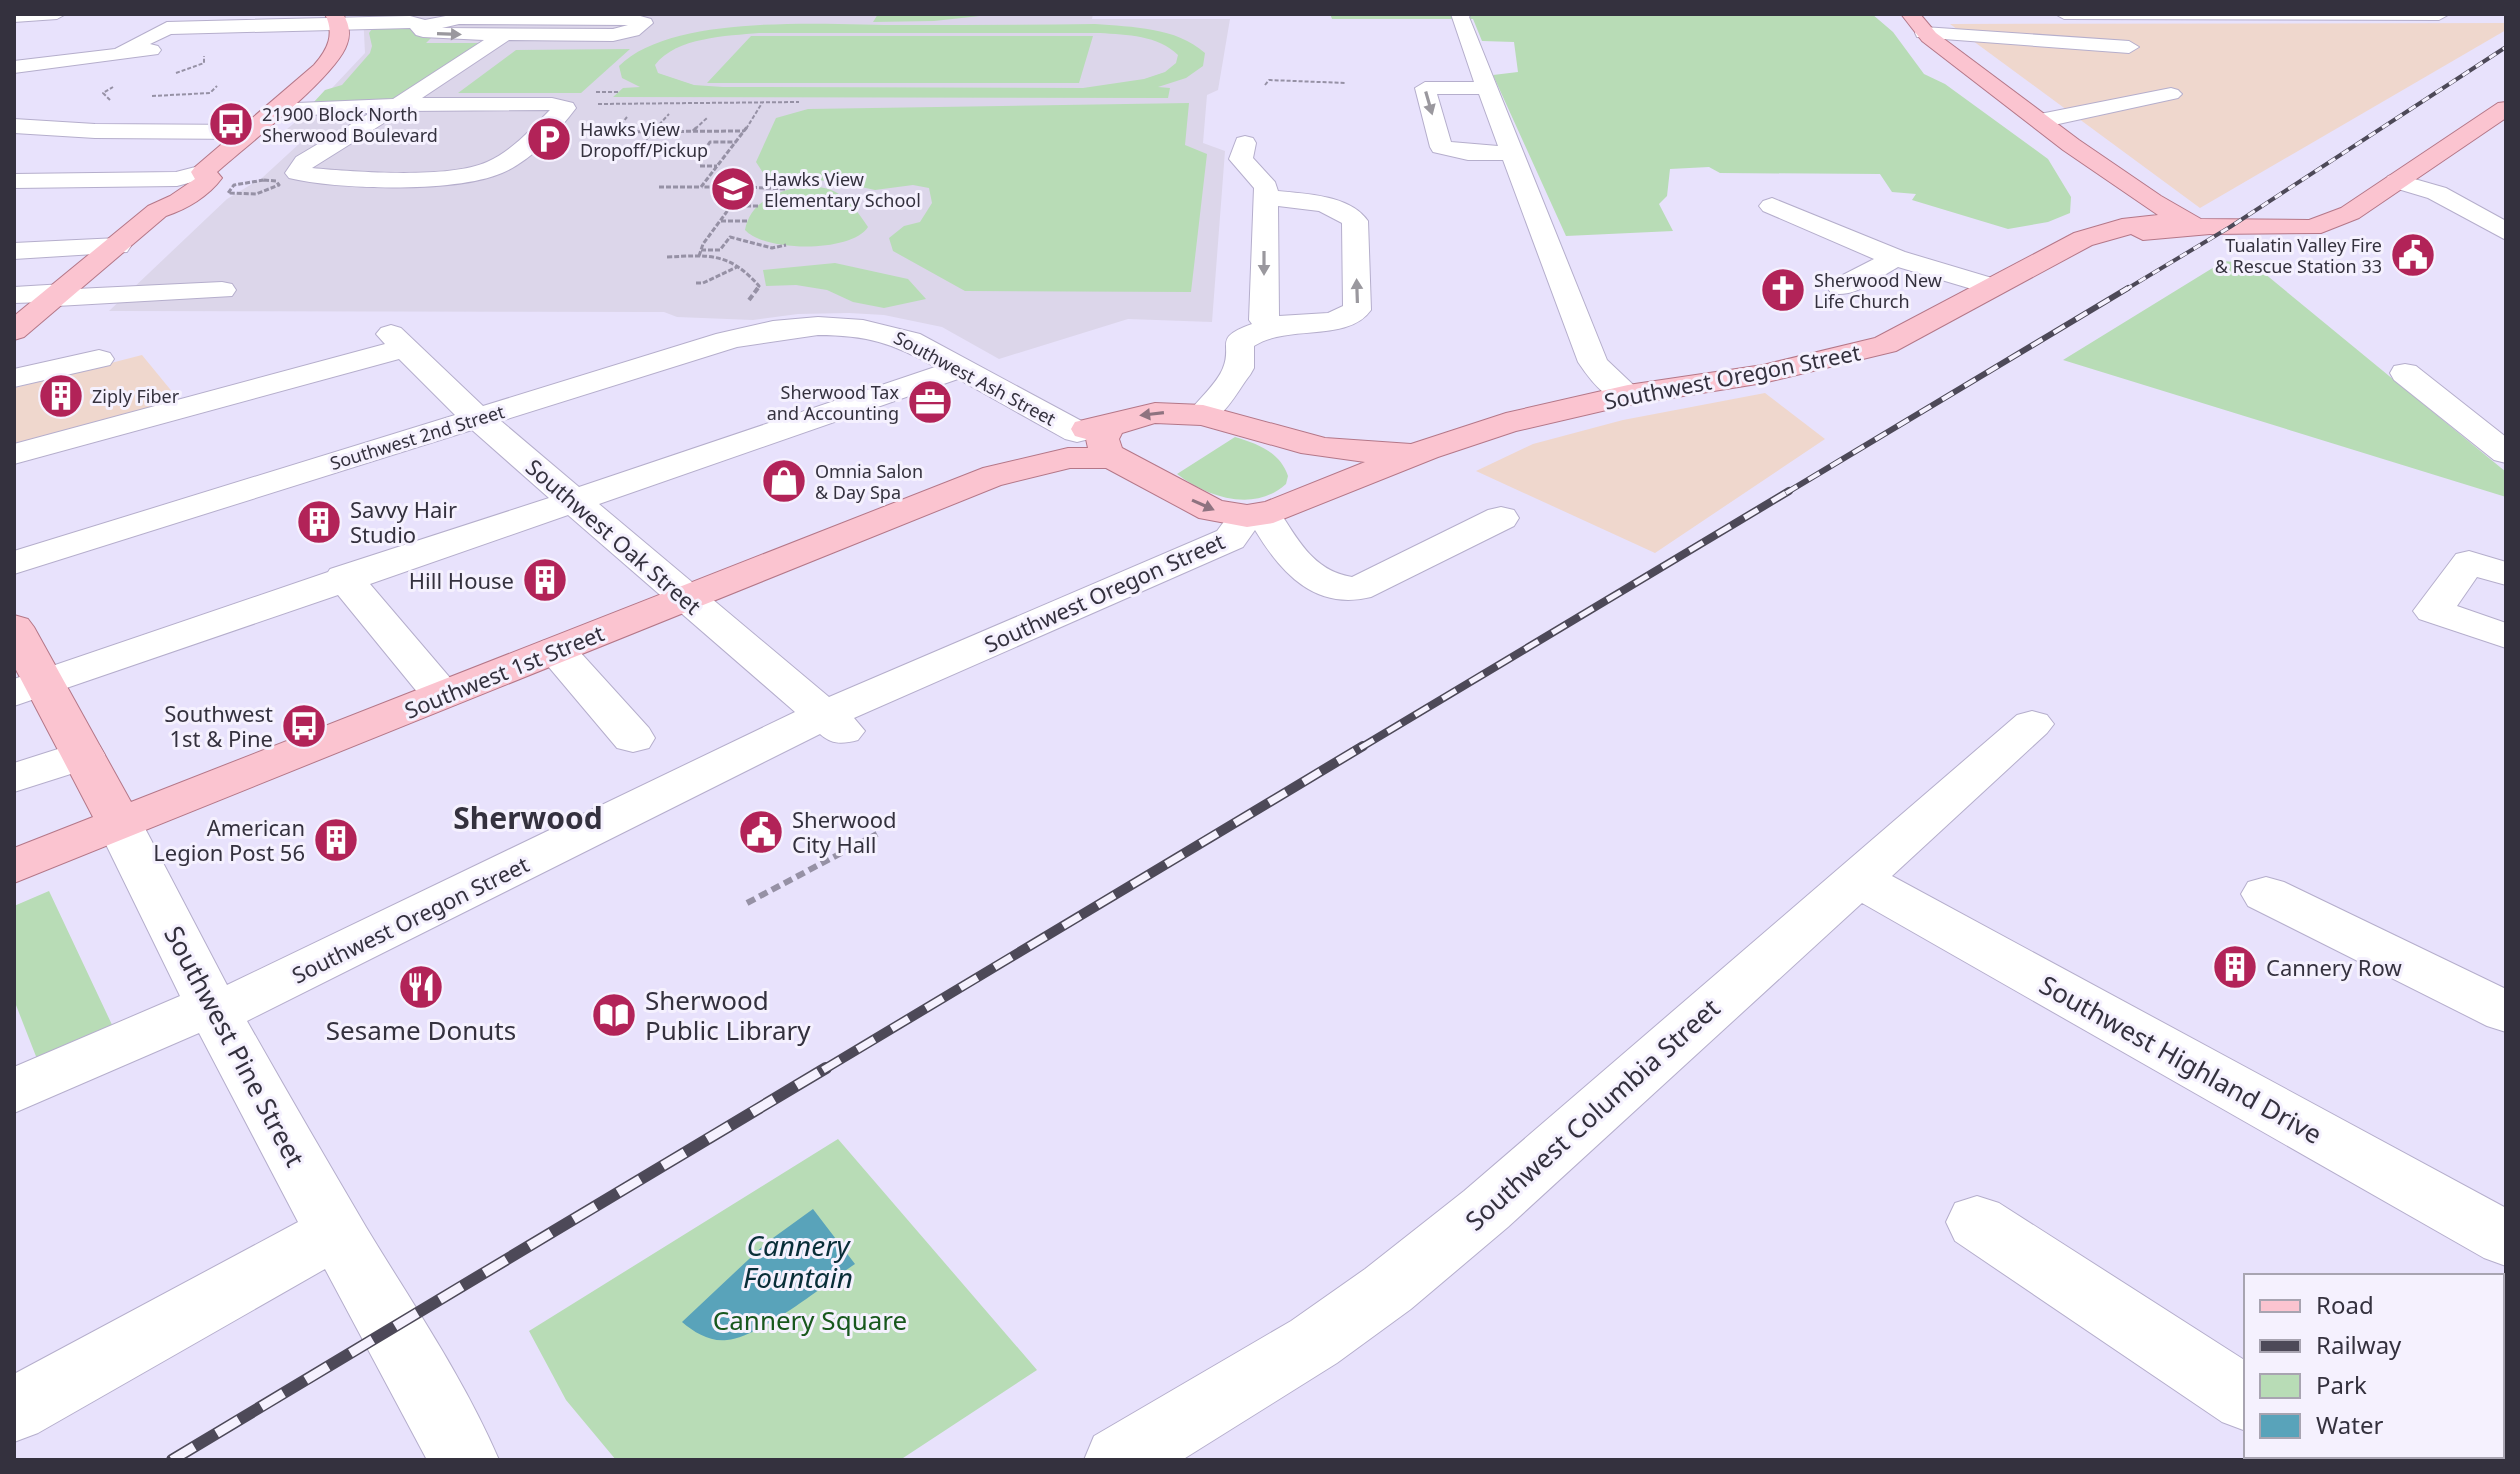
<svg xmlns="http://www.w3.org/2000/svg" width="2520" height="1474" viewBox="0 0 2520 1474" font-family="'Noto Sans',sans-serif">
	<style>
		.industrial { fill: #efd7cd }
		.education { fill: #dcd6ea }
		.green { fill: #b8dcb6; fill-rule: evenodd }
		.water { fill: #59a3ba }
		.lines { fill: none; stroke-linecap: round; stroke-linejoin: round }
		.minor-casing { stroke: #b5aecc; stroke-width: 2 }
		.major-casing { stroke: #b47788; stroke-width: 2 }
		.path-far3 { stroke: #9691a5; stroke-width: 2; stroke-dasharray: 4 2; stroke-linecap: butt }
		.path-far2 { stroke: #9691a5; stroke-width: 3; stroke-dasharray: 5 2; stroke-linecap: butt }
		.path-far1 { stroke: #9691a5; stroke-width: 4; stroke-dasharray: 6 3; stroke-linecap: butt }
		.path { stroke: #9691a5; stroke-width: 6; stroke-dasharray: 9 5; stroke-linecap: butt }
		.minor { fill: #fff; fill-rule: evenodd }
		.major { fill: #fbc4d0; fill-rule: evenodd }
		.rail-far4-casing { stroke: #4d4958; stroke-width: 4 }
		.rail-far3-casing { stroke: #4d4958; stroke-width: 6 }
		.rail-far2-casing { stroke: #4d4958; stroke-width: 8 }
		.rail-far1-casing { stroke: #4d4958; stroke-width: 10 }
		.rail-casing { stroke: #4d4958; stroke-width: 12 }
		.rail-far4 { stroke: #f5f1fe; stroke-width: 3; stroke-dasharray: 8; stroke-linecap: butt }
		.rail-far3 { stroke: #f5f1fe; stroke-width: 4; stroke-dasharray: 13; stroke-linecap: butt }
		.rail-far2 { stroke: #f5f1fe; stroke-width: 5; stroke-dasharray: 16; stroke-linecap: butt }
		.rail-far1 { stroke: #f5f1fe; stroke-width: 7; stroke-dasharray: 20; stroke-linecap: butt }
		.rail { stroke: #f5f1fe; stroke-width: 9; stroke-dasharray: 26; stroke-linecap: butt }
		.oneway { fill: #9a989e }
		.oneway2 { fill: #8e7380 }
		.labels { text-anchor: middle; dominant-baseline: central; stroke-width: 6; stroke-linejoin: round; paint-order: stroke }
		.far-poi-label { font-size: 18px; fill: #34313e; stroke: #f5f1fe; text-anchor: start }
		.far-street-label { font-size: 18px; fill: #34313e; stroke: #f5f1fe }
		.street-label { font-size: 22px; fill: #34313e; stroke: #f5f1fe }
		.poi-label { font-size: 22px; fill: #34313e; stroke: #f5f1fe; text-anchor: start }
		.near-poi-label { font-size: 26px; fill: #34313e; stroke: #f5f1fe; text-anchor: start }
		.near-street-label { font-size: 26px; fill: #34313e; stroke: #f5f1fe }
		.near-park-label { font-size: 26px; fill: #18581d; stroke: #f5f1fe }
		.near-water-label { font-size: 28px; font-style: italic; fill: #092e38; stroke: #f5f1fe }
		.district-label { font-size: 30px; font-weight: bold; fill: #34313e; stroke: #f5f1fe }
	</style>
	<rect width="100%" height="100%" fill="#e8e2fc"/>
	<path class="industrial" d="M2506,23V30L2200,208L1950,24Z
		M142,355L183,405L14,451V388Z
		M1765,393L1825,439L1655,553L1476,471L1533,444L1623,420Z"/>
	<path class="education" d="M363,14H1093L1092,19H1230L1218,90L1207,95L1203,143L1225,151L1212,322L1128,319L999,359L942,327L884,315L849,313L798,314L753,320L677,317L664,312L109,311L227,199L262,178L300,143L287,129L317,104L365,53Z"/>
	<path class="green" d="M878,14H998L934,21L873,22Z
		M1330,14H1872L1893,32L1924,74L1945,84L2048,159L2071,197L2070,213L2048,222L2008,229L1912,200L1916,194L1892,192L1880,174L1720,173L1709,167L1670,169L1667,196L1659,204L1673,231L1566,236L1493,75L1518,72L1514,42L1482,41L1473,19H1332Z
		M1095,24C1132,27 1176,27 1205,53L1203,66L1186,78L1158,87L1170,88L1168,98L613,97L623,88L640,87L622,78L619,66C673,12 831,25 904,25C968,25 1031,25 1095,24ZM759,33H1100C1127,35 1158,35 1178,55L1176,63L1165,72L1144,79L1083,88L723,87L694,85L658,73L655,65C676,37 727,36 759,33Z
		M411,26L432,37L426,43H481L421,84L390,101L313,103L325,90L342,85L370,53L372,46L369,33L372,29Z
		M751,36H1093L1079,83H707Z
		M630,49L581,93H458L516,50Z
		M1189,103L1185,145L1207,154L1191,292L965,291L893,251L889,238L904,226L920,222L932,203L929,188L913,185L875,190L834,181L767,179L756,162L776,118L808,109Z
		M805,186C839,186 850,200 868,227C851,253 765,252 745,230C750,201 779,190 805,186Z
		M2224,261L2253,264L2506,472V497L2063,360Z
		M835,263L908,279L926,299L884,308L853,302L827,290L796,285L766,286L763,270Z
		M1235,437C1258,444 1280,452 1288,476L1286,484C1254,513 1207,497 1177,474Z
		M49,891L114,1029L39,1064L14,1000V906Z
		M838,1139L1037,1370L900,1460H616L566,1400L529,1331Z"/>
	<path class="water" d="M813,1209L855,1264C825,1284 761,1337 727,1340C710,1342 695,1333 682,1322L766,1243Z"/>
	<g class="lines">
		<g class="minor-casing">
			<path id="minor" d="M14,14H66L57,19L14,22Z
				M456,14H633L651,19L653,23L639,35L613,41L509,40L422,98H552L573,103L576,108C559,131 529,162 502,173C456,193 338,190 289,178L285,173L296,157L370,113L273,116L262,110L273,104L393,99L484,40L423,37L416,35L410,28L171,34L150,44L158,46L161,50L158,54L14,73V61L115,49L167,22L410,16L425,20ZM459,24L628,25L613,29L442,28ZM550,110C531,129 512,151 487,162C449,179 355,172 312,168L403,111Z
				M1451,14H1471L1469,17L1607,360L1644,395L1639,402C1612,409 1592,383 1578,362L1503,160H1468L1433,152L1430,147L1415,88L1425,82H1474ZM1437,94H1479L1498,146L1451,142Z
				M2055,14H2447L2448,15L2439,20L2064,19Z
				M1924,27L2129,41L2139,47L2129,53L1917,37L1915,33L1917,29Z
				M2171,88L2178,90L2182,94L2178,98L2040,128L2029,121L2040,114Z
				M14,119L95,124L248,125L259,132L248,139L95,138L14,133Z
				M1245,136L1253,138L1256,143L1253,158L1275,182L1278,191C1307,194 1350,195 1368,221L1371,310C1348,343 1287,324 1254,346V368L1250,375C1234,395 1221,429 1192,422L1187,415C1197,400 1217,384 1223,368C1233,344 1212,338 1252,324L1249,320L1254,188L1229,159L1237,138ZM1278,206L1319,211L1342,223L1343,306L1328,313L1279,316Z
				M203,165L211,167L215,172L211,177L177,186L14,188V174L176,172Z
				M2397,174L2446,188L2506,221V240L2428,198L2388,186L2385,181L2388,176Z
				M1772,198L1905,252L2002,281L2006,287L2002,293L1992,295L1898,267C1878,278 1854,299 1831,293L1827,287L1831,281L1874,259L1763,211L1759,206L1763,201Z
				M118,238L127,240L131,246L127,252L14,259V243Z
				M222,282L232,284L236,290L232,296L57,306L45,302L14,303V287L64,284L76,289Z
				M818,317L863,320L920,334L1089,425L1094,432L1089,439L1077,442L1065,439L958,379L599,504L829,697L1217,531L1234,508L1263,503L1276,506C1296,536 1312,571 1352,577L1488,510L1501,507L1514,510L1519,518L1514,526L1371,597C1315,611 1281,573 1255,530L1243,547L854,718L865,731L858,740C843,744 832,745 820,734L247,1021C286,1090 326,1159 366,1227C412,1303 464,1378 499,1460H427L325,1269L38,1433L14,1442V1374L298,1222L199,1033L14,1113V1067L180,996L96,824L103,813L120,808L137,813L227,985L795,712L568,515L370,584L457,686L463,695L457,704L442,708L427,704L338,595L14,706V679L328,572L330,569L549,498L472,430L14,574V551L455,415L399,359L14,464V444L385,344L376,334L381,328L391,325L401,328L483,406L716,334L773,321ZM818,335C866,335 893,343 935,367L579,487L501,421L737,347Z
				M99,350L110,353L114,359L110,365L14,387V369Z
				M2405,364L2416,366L2506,437V463L2494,460L2394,380L2390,373L2394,366Z
				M2469,551L2506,562V585L2477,577L2457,606L2506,623V648L2419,619L2413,611L2456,554Z
				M556,638L570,641L649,728L655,738L649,748L633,752L617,748L542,659L536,650L542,641Z
				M2032,711L2047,715L2054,724L2047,733L1892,876L2506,1208V1266L2484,1258L1862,903L1508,1227L1411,1309L1337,1363L1182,1460H1084L1094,1436L1291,1321L1365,1269L1464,1191L2017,715Z
				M83,741L99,745L105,755L99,765L14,792V763Z
				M2266,877L2284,882L2506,989V1032L2487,1026L2248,906L2241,894L2248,882Z
				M1977,1196L1999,1203L2246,1361V1431L2222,1422L1955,1241L1946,1222L1955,1203Z
				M2299,1456H2373L2375,1460H2301Z"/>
		</g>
		<g class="major-casing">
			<path id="major" d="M325,14H343C349,24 351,33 347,44C337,76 246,146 217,172L222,178C209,196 187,209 166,216L24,337L14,340V316L148,206L170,196L195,179L191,172L195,167L314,65C328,49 335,34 325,14Z
				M1901,14H1920L1936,33L2079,140L2161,196L2201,219L2309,220L2341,208L2498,103L2506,102V118L2359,218L2321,233L2210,234L2143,240L2131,234L2092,245L1896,351L1763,383L1628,405L1516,431L1438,457L1273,523L1247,527L1199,518L1106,468H1070L1001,485L14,883V848L93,817L14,666V615L28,619L34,627L131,802L983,468L1068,448H1088L1086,439L1075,436L1071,429L1075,422L1155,403L1203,405L1325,438L1411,444L1506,413L1628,385L1763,365L1875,338L2074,233L2122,219L2158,215L2063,150L1922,41ZM1155,423L1201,425L1301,453L1365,462L1265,502L1247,505L1222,501L1122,448L1119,439L1122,433Z"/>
		</g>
		<path class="path-far3" d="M675,14H694
			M176,73L204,63V56
			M1265,85L1269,80L1345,83
			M596,92H619
			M152,96L210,93L217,86
			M110,100L103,93L113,87
			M598,104L799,102
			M617,129L627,117
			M655,129L669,114
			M695,129L708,117
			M746,129L762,103"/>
		<path class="path-far2" d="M615,131L618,127
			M693,131L697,127
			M588,132L744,131
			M646,139L657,127
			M708,145L710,142H736
			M700,166H717
			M264,180L276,181L279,185L256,194L228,193L234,185Z
			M659,187H701L747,127
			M745,187L787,189
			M732,206H759
			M721,221H748
			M701,250H720L730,237L772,248L786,245
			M699,256L703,244L745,187H702
			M667,257C709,255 729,252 759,286L756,290
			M696,283H703L737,267"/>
		<path class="path-far1" d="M749,300L758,288"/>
		<path class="path" d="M747,903L877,834"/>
		<use href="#minor" class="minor"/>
		<use href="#major" class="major"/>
		<g class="rail-far4-casing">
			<path id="rail-far4" d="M2125,290L2230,227L2506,47"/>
		</g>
		<g class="rail-far3-casing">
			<path id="rail-far3" d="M1786,493L2128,288"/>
		</g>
		<g class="rail-far2-casing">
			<path id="rail-far2" d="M1360,748L1789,491"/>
		</g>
		<g class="rail-far1-casing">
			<path id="rail-far1" d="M823,1070L1363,746"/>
		</g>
		<g class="rail-casing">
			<path id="rail" d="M172,1460L826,1068"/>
		</g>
		<use href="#rail-far4" class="rail-far4"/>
		<use href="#rail-far3" class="rail-far3"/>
		<use href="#rail-far2" class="rail-far2"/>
		<use href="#rail-far1" class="rail-far1"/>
		<use href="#rail" class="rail"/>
	</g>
	<defs><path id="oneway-solid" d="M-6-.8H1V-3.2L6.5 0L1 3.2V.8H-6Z" transform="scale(2)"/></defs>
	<g class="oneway">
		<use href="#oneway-solid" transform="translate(449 34) rotate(2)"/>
		<use href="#oneway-solid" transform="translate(1429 103) rotate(74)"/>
		<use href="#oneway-solid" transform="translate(1264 263) rotate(90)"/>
		<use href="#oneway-solid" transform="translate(1357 291) rotate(-92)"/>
	</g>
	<g class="oneway2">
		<use href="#oneway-solid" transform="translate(1152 414) rotate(173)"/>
		<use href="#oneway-solid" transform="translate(1203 505) rotate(24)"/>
	</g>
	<defs>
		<g id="bus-disc" transform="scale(2.3)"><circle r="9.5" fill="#b22358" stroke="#f5f1fe"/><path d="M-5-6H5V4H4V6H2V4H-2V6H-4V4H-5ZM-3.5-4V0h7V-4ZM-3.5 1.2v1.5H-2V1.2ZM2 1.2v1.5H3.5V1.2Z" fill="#fff"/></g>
		<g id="parking-disc" transform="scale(2.3)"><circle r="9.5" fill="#b22358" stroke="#f5f1fe"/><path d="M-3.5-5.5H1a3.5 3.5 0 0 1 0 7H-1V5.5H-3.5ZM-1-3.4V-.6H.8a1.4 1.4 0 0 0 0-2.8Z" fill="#fff"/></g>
		<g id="school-disc" transform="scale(2.3)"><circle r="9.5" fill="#b22358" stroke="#f5f1fe"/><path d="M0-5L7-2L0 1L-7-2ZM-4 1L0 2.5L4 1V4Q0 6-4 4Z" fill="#fff"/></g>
		<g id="civic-disc" transform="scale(2.3)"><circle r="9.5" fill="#b22358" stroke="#f5f1fe"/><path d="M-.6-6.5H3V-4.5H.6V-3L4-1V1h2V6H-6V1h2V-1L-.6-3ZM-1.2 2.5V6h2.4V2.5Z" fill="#fff"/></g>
		<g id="church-disc" transform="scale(2.3)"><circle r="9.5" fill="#b22358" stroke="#f5f1fe"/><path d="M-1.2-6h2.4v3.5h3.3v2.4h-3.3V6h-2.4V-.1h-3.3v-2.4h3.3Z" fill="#fff"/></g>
		<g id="building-disc" transform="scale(2.3)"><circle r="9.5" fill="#b22358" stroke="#f5f1fe"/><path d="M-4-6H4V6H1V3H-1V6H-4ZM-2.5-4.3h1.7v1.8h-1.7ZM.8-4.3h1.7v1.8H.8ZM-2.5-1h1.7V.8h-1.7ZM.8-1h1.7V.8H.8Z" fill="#fff"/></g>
		<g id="office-disc" transform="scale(2.3)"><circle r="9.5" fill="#b22358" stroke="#f5f1fe"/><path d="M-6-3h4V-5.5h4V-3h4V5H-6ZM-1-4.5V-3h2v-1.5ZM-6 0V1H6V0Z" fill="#fff"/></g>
		<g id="shop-disc" transform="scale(2.3)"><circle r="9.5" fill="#b22358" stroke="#f5f1fe"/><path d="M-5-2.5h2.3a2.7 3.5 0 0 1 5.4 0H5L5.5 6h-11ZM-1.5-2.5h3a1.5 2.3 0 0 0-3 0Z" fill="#fff"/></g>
		<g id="restaurant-disc" transform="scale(2.3)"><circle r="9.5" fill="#b22358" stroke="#f5f1fe"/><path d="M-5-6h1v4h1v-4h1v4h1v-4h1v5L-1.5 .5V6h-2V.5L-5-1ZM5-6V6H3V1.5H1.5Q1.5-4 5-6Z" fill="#fff"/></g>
		<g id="library-disc" transform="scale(2.3)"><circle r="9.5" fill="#b22358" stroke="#f5f1fe"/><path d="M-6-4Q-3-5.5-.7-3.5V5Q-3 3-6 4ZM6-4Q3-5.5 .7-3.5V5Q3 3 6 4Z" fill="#fff"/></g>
	</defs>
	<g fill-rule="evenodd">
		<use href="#bus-disc" x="231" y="124"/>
		<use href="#parking-disc" x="549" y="139"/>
		<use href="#school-disc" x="733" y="189"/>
		<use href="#civic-disc" x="2413" y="255"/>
		<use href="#church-disc" x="1783" y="290"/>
		<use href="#building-disc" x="61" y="396"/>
		<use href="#office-disc" x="930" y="402"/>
		<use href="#shop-disc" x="784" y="481"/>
		<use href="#building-disc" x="319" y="522"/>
		<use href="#building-disc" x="545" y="580"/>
		<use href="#bus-disc" x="304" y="726"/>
		<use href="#civic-disc" x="761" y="832"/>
		<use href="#building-disc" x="336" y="840"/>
		<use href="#building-disc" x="2235" y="967"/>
		<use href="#restaurant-disc" x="421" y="987"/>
		<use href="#library-disc" x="614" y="1015"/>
	</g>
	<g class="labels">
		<g class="far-poi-label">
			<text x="262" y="114">21900 Block North<tspan x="262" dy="21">Sherwood Boulevard</tspan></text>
			<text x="580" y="129">Hawks View<tspan x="580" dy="21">Dropoff/Pickup</tspan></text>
			<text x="764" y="179">Hawks View<tspan x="764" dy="21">Elementary School</tspan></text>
			<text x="2382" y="245" text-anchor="end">Tualatin Valley Fire<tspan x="2382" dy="21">&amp; Rescue Station 33</tspan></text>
			<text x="1814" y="280">Sherwood New<tspan x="1814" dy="21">Life Church</tspan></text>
			<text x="899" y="392" text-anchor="end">Sherwood Tax<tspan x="899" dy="21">and Accounting</tspan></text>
			<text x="92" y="396">Ziply Fiber</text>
			<text x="815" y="471">Omnia Salon<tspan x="815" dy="21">&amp; Day Spa</tspan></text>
		</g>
		<g class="far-street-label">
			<text transform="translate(975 378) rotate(28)">Southwest Ash Street</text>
			<text transform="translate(417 437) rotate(-17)">Southwest 2nd Street</text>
		</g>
		<g class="street-label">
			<text transform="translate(1732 376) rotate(-11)">Southwest Oregon Street</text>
			<text transform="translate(614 536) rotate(41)">Southwest Oak Street</text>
			<text transform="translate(1104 592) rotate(-24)">Southwest Oregon Street</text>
			<text transform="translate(504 671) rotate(-22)">Southwest 1st Street</text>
			<text transform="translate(410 919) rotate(-26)">Southwest Oregon Street</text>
		</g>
		<g class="poi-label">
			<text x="350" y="509">Savvy Hair<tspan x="350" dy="25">Studio</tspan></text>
			<text x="514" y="580" text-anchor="end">Hill House</text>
			<text x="273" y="713" text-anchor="end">Southwest<tspan x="273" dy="25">1st &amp; Pine</tspan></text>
			<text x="792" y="819">Sherwood<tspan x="792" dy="25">City Hall</tspan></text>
			<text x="305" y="827" text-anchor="end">American<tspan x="305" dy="25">Legion Post 56</tspan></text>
			<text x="2266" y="967">Cannery Row</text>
		</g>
		<g class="near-poi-label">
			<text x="645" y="1000">Sherwood<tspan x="645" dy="30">Public Library</tspan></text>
			<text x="421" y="1030" text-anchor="middle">Sesame Donuts</text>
		</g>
		<g class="near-street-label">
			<text transform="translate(235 1046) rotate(62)">Southwest Pine Street</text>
			<text transform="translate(2181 1059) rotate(29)">Southwest Highland Drive</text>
			<text transform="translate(1592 1114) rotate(-42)">Southwest Columbia Street</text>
		</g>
		<g class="near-park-label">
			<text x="810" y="1320">Cannery Square</text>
		</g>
		<g class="near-water-label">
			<text x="798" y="1245">Cannery<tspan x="798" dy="32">Fountain</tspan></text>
		</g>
		<g class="district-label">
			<text x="528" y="817">Sherwood</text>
		</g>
	</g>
	<rect width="2520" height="1474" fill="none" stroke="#34313e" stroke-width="32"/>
	<rect x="2244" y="1274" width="260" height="184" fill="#f5f1fe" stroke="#a8a4b1" stroke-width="2"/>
	<rect x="2260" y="1300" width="40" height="12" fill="#fbc4d0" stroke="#a8a4b1" stroke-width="2"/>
	<text x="2316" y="1314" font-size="24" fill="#34313e">Road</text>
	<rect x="2260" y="1340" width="40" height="12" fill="#4d4958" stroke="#a8a4b1" stroke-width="2"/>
	<text x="2316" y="1354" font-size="24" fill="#34313e">Railway</text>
	<rect x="2260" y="1374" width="40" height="24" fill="#b8dcb6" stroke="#a8a4b1" stroke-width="2"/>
	<text x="2316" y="1394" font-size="24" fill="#34313e">Park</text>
	<rect x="2260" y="1414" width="40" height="24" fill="#59a3ba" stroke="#a8a4b1" stroke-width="2"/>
	<text x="2316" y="1434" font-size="24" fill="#34313e">Water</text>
</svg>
